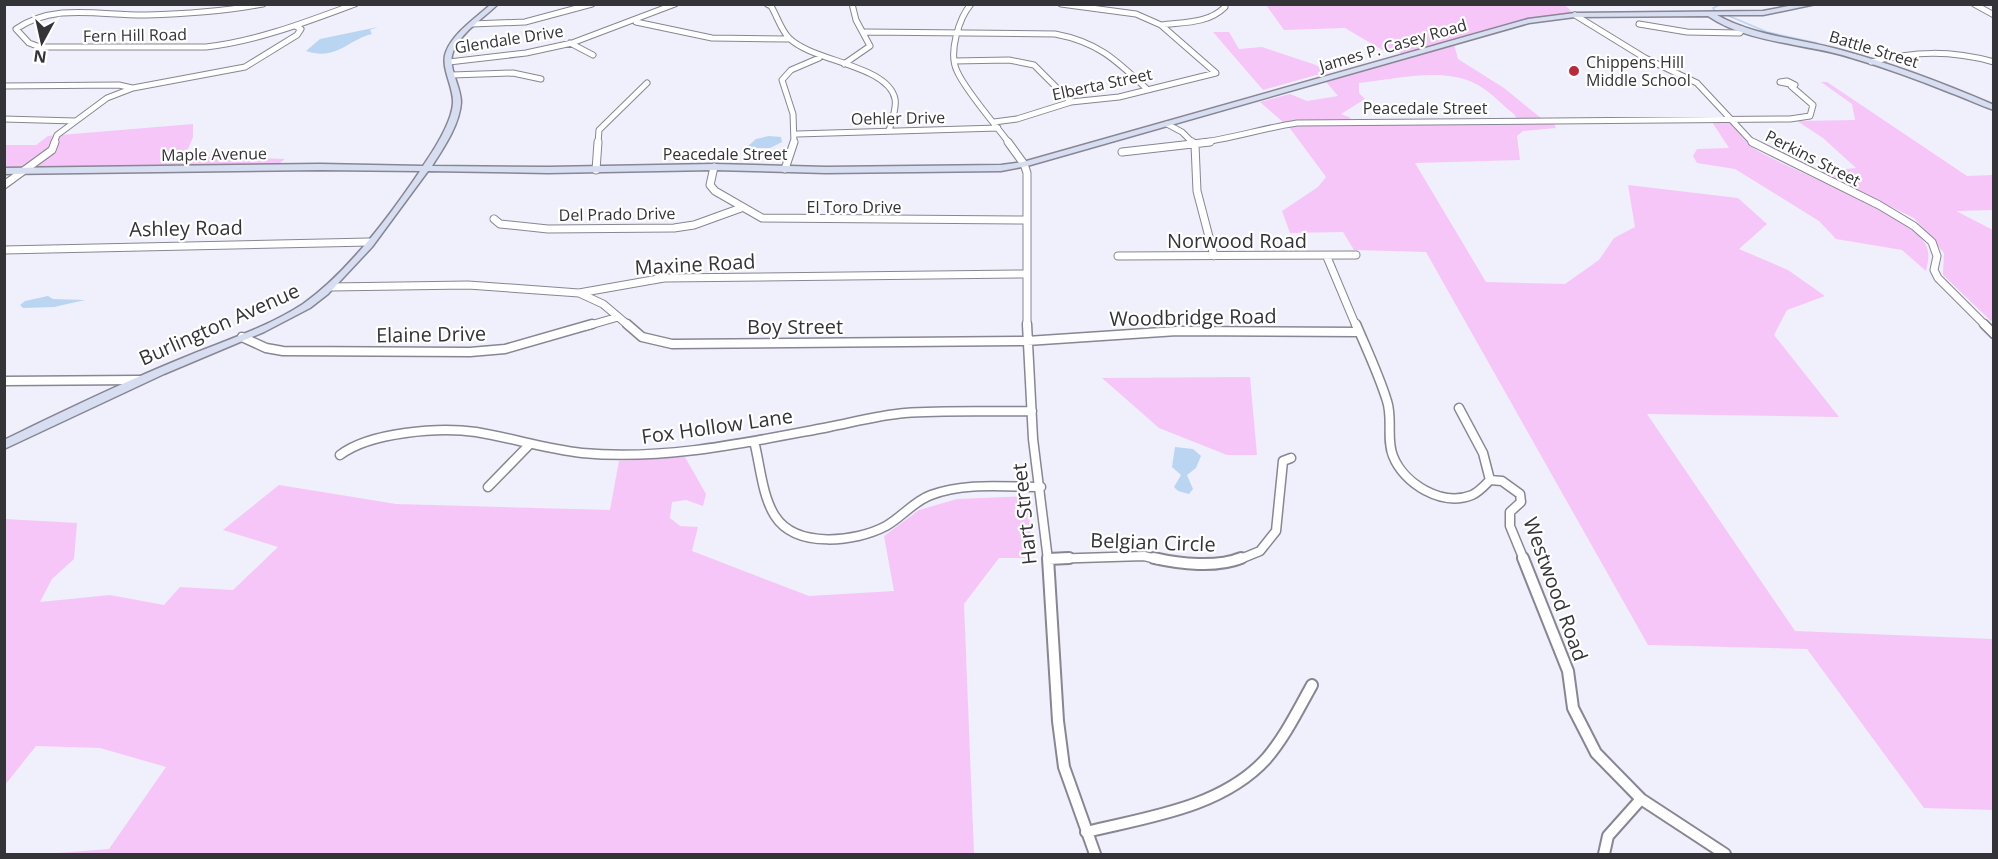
<svg xmlns="http://www.w3.org/2000/svg" width="1998" height="859" viewBox="0 0 1998 859" font-family="'Open Sans',sans-serif">
	<style>
		.green { fill: #f6c6f8 }
		.water { fill: #b9d5f1 }
		.lines { fill: none; stroke-linecap: round; stroke-linejoin: round }
		.stream { stroke: #b9d5f1; stroke-width: 1.5 }
		.street-far3-casing { stroke: #878692; stroke-width: 7 }
		.street-far2-casing { stroke: #878692; stroke-width: 9 }
		.street-far1-casing { stroke: #878692; stroke-width: 11 }
		.street-casing { stroke: #878692; stroke-width: 14 }
		.secondary-casing { stroke: #878692; stroke-width: 3 }
		.street-far3 { stroke: #fff; stroke-width: 5 }
		.street-far2 { stroke: #fff; stroke-width: 7 }
		.street-far1 { stroke: #fff; stroke-width: 8 }
		.street { stroke: #fff; stroke-width: 10 }
		.secondary { fill: #d7def1; fill-rule: evenodd }
		.poi-dot { fill: #ba2939; stroke: #fff; stroke-width: 2 }
		.labels { text-anchor: middle; dominant-baseline: central; stroke-width: 4.5; stroke-linejoin: round; paint-order: stroke }
		.far-street-label { font-size: 16px; fill: #333338; stroke: #fff }
		.far-poi-label { font-size: 16px; fill: #333338; stroke: #fff; text-anchor: start }
		.street-label { font-size: 20px; fill: #333338; stroke: #fff }
	</style>
	<rect width="100%" height="100%" fill="#f0effc"/>
	<path class="green" d="M1564,4L1575,15L1541,18L1405,55L1398,52L1389,54L1345,28L1284,30L1266,5Z
		M1213,32H1229L1239,49L1262,47L1316,65L1327,72L1263,90Z
		M1454,44L1458,59L1504,88L1542,119H1517L1514,114C1502,105 1491,92 1478,85C1445,66 1395,79 1359,83V93L1365,99L1341,114L1351,118L1347,121L1283,122L1260,102L1290,94L1307,101L1338,96L1326,82Z
		M1821,82H1827L1967,176L1993,175V210L1956,211L1993,230L1994,319L1991,321L1943,275L1944,253L1914,218L1819,172L1856,168L1823,138L1797,121L1855,120L1852,104Z
		M1712,122L1730,123C1738,131 1746,143 1755,149C1788,170 1912,215 1926,245C1930,254 1928,262 1926,271L1902,250L1836,239L1819,221L1735,169L1697,163L1693,156L1697,149L1729,148Z
		M193,124V137L185,156L285,159L280,163L5,168L4,145H36L48,136Z
		M1554,124L1556,128L1523,131L1517,136L1520,160L1415,163L1486,282L1565,284L1599,260L1614,238L1635,227L1628,185L1738,198L1767,224L1739,249L1788,270L1825,296L1787,310L1774,335L1839,417L1647,414L1795,631L1993,639V810L1924,808L1807,649L1648,645L1426,252L1354,250L1343,232L1290,233L1282,211L1318,187L1326,177L1289,127L1303,125Z
		M1250,377L1257,455H1227L1159,428L1102,378Z
		M685,457L706,494L703,506L686,500L672,502L670,518L680,526L698,527L692,551L809,596L894,591L884,536L919,510L957,499L1029,496L1031,558H999L964,604L974,854H45L109,849L166,767L100,748L36,746L5,785V519L77,523L74,559L52,579L40,602L110,595L164,605L180,587L233,590L278,547L223,530L279,485L396,504L610,510L619,461Z"/>
	<path class="water" d="M378,27L370,30L372,34C347,40 337,61 306,51L320,39Z
		M769,136L781,137L782,142L770,148H746L756,139Z
		M48,296L53,299L85,300L54,307L23,308L20,305L25,301Z
		M1175,447L1193,449L1201,456L1196,468L1187,475L1193,489L1189,494L1178,491L1174,487L1181,475L1172,467Z"/>
	<g class="lines">
		<path class="stream" d="M1715,11L1713,8L1722,4
			M1729,16L1767,32L1817,43"/>
		<g class="street-far3-casing">
			<path id="street-far3" d="M263,4C225,11 186,14 147,15C102,16 56,2 16,29L29,43L40,47H206C258,41 306,22 355,4
				M767,4L771,6C777,16 781,30 789,38C813,62 888,65 895,99C897,109 891,122 889,131
				M971,4C959,18 948,53 957,71C965,90 995,124 1009,143
				M1974,4L1994,15
				M1575,15L1645,58L1697,83L1753,143
				M636,22L712,38L789,39
				M472,24L525,22L592,4
				M1639,24L1687,32L1740,33L1742,29
				M1161,25C1183,22 1208,24 1225,7L1223,4
				M865,32L1055,34C1098,42 1116,60 1147,89
				M570,43L593,55
				M954,61L1009,60L1034,65L1071,102
				M449,62L526,53L572,43L675,4
				M1871,62C1915,51 1950,50 1994,62
				M844,64L870,46L856,20L852,4
				M452,75L513,73L541,79
				M1787,81L1795,85L1780,82Z
				M4,86L119,85L132,88
				M4,119L75,121
				M994,122L1017,119L1071,102L1119,97L1216,73L1161,25L1136,14L1061,4
				M1167,124L1182,132L1193,143
				M797,134L998,128
				M54,143L57,135L107,98L133,88L245,67L297,35L301,29L295,26
				M598,143L599,130L647,83
				M794,143L793,114L782,80L791,70L819,58
				M1197,143C1231,139 1263,128 1297,123L1790,119L1810,116L1813,105L1791,86"/>
		</g>
		<g class="street-far2-casing">
			<path id="street-far2" d="M1008,142L1024,164L1027,173V326
				M1192,142L1195,145L1197,191L1214,256
				M1752,142L1879,205L1914,226L1932,242L1937,256L1934,270L1938,278L1986,326
				M1122,152L1210,142
				M714,167L710,185L715,191L762,218L1026,220
				M785,169L794,142
				M596,170L598,142
				M4,185L52,150L55,142
				M494,219L500,224L548,229L674,228L694,225L741,208
				M4,250L369,242
				M1118,256L1356,255
				M1327,257L1356,326
				M331,287L468,285L579,293L664,278L1026,274
				M579,293L603,304L629,326
				M587,326L618,317"/>
		</g>
		<g class="street-far1-casing">
			<path id="street-far1" d="M627,324L642,337L672,344L1027,341L1177,331L1358,332
				M1027,324L1033,439L1048,560
				M1356,324C1367,350 1379,375 1387,401C1393,419 1386,439 1393,456C1404,484 1442,507 1472,495C1479,492 1485,485 1490,480L1502,481L1520,494L1521,502L1510,512V526L1524,560
				M1984,324L1994,334
				M242,337L266,348L283,351L470,352L505,349L592,324
				M4,381L139,380
				M1459,408L1483,453L1490,480
				M754,441C760,464 762,496 775,516C796,549 856,542 886,526C902,517 914,501 931,495C966,482 1005,487 1041,487
				M340,455C370,432 439,427 476,432C512,438 546,449 582,453C665,461 749,442 829,427C854,422 880,415 905,413C947,410 990,412 1032,411
				M488,487L529,445
				M1048,559L1144,556L1160,560
				M1238,560L1260,551L1276,531L1283,461L1291,458"/>
		</g>
		<g class="street-casing">
			<path id="street" d="M1048,558L1058,721L1064,767L1095,854
				M1154,558C1180,564 1217,568 1241,558
				M1523,558L1568,671L1573,708L1596,753L1641,799L1725,854
				M1048,559L1069,558
				M1086,832C1147,817 1221,808 1266,759C1285,737 1298,710 1312,685
				M1604,854L1608,836L1641,799"/>
		</g>
		<g class="secondary-casing">
			<path id="secondary" d="M491,4H498C484,18 460,33 453,52C447,67 461,86 461,102C460,124 443,149 432,166L548,167L714,164L826,167L1001,165L1023,162L1528,19L1575,13L1763,11L1799,4H1816L1763,15H1717C1754,36 1796,38 1837,49C1890,63 1943,83 1994,105V110C1979,105 1965,98 1951,93C1919,80 1886,68 1852,58C1806,43 1749,44 1708,16L1575,17L1529,23L1027,166L1001,171L826,173L714,170L548,173L428,171L372,247L328,294L310,308L264,332L164,374L4,449V440C62,412 119,384 178,360C220,342 265,329 303,304C348,272 389,217 420,171L320,170L4,174V168L320,164L423,166C434,150 452,122 453,103C454,87 440,67 446,52C453,33 476,18 491,4Z"/>
		</g>
		<use href="#street-far3" class="street-far3"/>
		<use href="#street-far2" class="street-far2"/>
		<use href="#street-far1" class="street-far1"/>
		<use href="#street" class="street"/>
		<use href="#secondary" class="secondary"/>
	</g>
	<circle class="poi-dot" cx="1574" cy="71" r="6"/>
	<g class="labels">
		<g class="far-street-label">
			<text transform="translate(135 35) rotate(-1)">Fern Hill Road</text>
			<text transform="translate(509 39) rotate(-9)">Glendale Drive</text>
			<text transform="translate(1393 45) rotate(-16)">James P. Casey Road</text>
			<text transform="translate(1874 49) rotate(17)">Battle Street</text>
			<text transform="translate(1102 84) rotate(-12)">Elberta Street</text>
			<text x="1425" y="108">Peacedale Street</text>
			<text transform="translate(898 118) rotate(-1)">Oehler Drive</text>
			<text transform="translate(214 154) rotate(-1)">Maple Avenue</text>
			<text x="725" y="154">Peacedale Street</text>
			<text transform="translate(1813 158) rotate(27)">Perkins Street</text>
			<text x="854" y="207">El Toro Drive</text>
			<text transform="translate(617 214) rotate(-1)">Del Prado Drive</text>
		</g>
		<g class="far-poi-label">
			<text x="1586" y="62">Chippens Hill<tspan x="1586" dy="18">Middle School</tspan></text>
		</g>
		<g class="street-label">
			<text transform="translate(186 228) rotate(-1)">Ashley Road</text>
			<text x="1237" y="240">Norwood Road</text>
			<text transform="translate(695 264) rotate(-3)">Maxine Road</text>
			<text transform="translate(1193 317) rotate(-1)">Woodbridge Road</text>
			<text transform="translate(219 324) rotate(-24)">Burlington Avenue</text>
			<text x="795" y="326">Boy Street</text>
			<text transform="translate(431 334) rotate(-1)">Elaine Drive</text>
			<text transform="translate(717 426) rotate(-8)">Fox Hollow Lane</text>
			<text transform="translate(1024 514) rotate(-96)">Hart Street</text>
			<text transform="translate(1153 542) rotate(2)">Belgian Circle</text>
			<text transform="translate(1556 589) rotate(70)">Westwood Road</text>
		</g>
	</g>
	<rect width="1998" height="859" fill="none" stroke="#333338" stroke-width="12"/>
	<g transform="translate(42 42) rotate(188)" stroke="#ffffff" stroke-width="4.5" paint-order="stroke">
	<path d="M0-4.5L10 22L0 15L-10 22Z" fill="#333338"/>
	<text y="-9" font-size="16" font-weight="bold" text-anchor="middle" fill="#333338">N</text>
	</g>
</svg>
